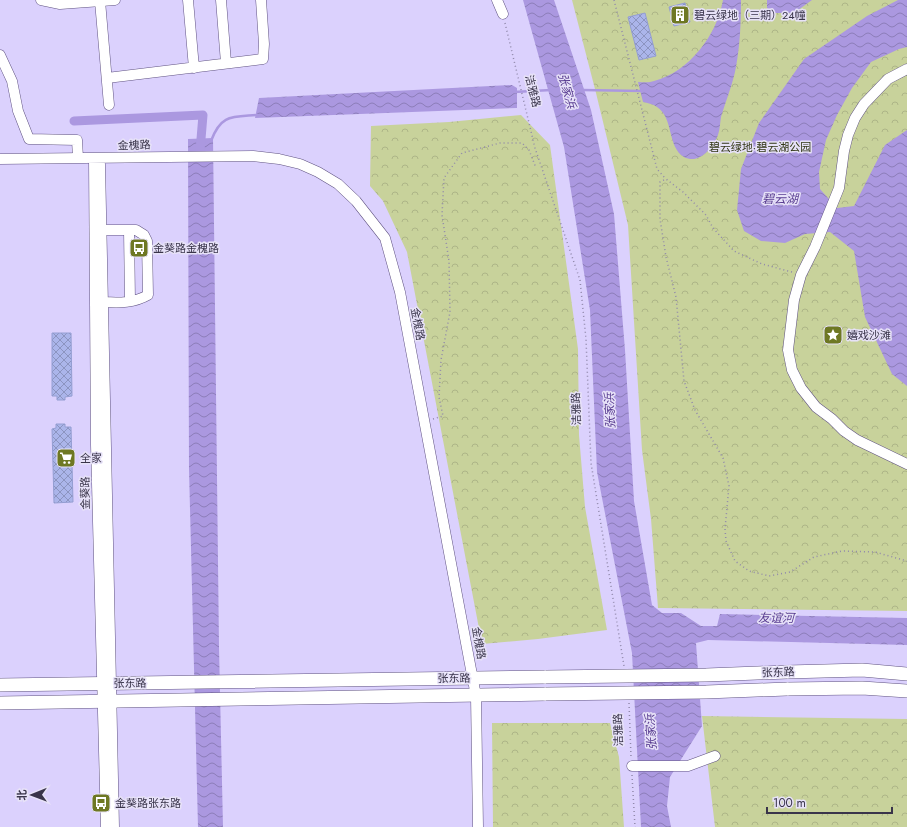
<svg xmlns="http://www.w3.org/2000/svg" width="907" height="827" viewBox="0 0 907 827" font-family="Jost,'Noto Sans SC',sans-serif">
	<style>
		.park { fill: url(#park-crowns) }
		.water { fill: url(#water-waves) }
		.lines { fill: none; stroke-linecap: round; stroke-linejoin: round }
		.stream { stroke: #ab98e0; stroke-width: 2.5 }
		.canal { stroke: #ab98e0; stroke-width: 9 }
		.building { fill: url(#building-cross-hatch); stroke: #949ed2 }
		.minor-casing { stroke: #605382; stroke-width: 11 }
		.major-casing { stroke: #605382; stroke-width: 14 }
		.path { stroke: #9189ab; stroke-width: 1.5; stroke-dasharray: 1 3; stroke-linecap: butt }
		.minor { stroke: #fff; stroke-width: 10 }
		.major { stroke: #fff; stroke-width: 13 }
		.major-bridge-casing { stroke: #605382; stroke-width: 14; stroke-linecap: butt }
		.major-bridge { stroke: #fff; stroke-width: 13 }
		.labels { text-anchor: middle; dominant-baseline: central; stroke-width: 3; stroke-linejoin: round; paint-order: stroke }
		.poi-label { font-size: 11px; fill: #39344a; stroke: #e7e2f8; text-anchor: start }
		.street-label { font-size: 11px; fill: #39344a; stroke: #e7e2f8 }
		.park-label { font-size: 11px; fill: #313614; stroke: #e7e2f8 }
		.water-label { font-size: 12px; font-style: italic; fill: #593d91; stroke: #e7e2f8 }
	</style>
	<defs>
		<pattern id="park-crowns" width="20" height="18" patternUnits="userSpaceOnUse"><rect width="20" height="18" fill="#c8d29b"/><path d="M2 6a3 3 0 1 1 6 0M12 15a3 3 0 1 1 6 0" fill="none" stroke="#adb587"/></pattern>
		<pattern id="water-waves" width="16" height="10" patternUnits="userSpaceOnUse"><rect width="16" height="10" fill="#ab98e0"/><path d="M0 5q4-4 8 0t8 0" fill="none" stroke="#8c7db8"/></pattern>
		<pattern id="building-cross-hatch" width="8" height="8" patternUnits="userSpaceOnUse"><rect width="8" height="8" fill="#abb5ea"/><path d="M0 0l8 8M0 8l8-8" fill="none" stroke="#8c94c0"/></pattern>
	</defs>
	<rect width="100%" height="100%" fill="#dbd1fd"/>
	<path class="park" d="M572,0H907V611L658,608L651,519L642,450L628,225L596,93Z
		M521,115L550,145L578,349L579,435L585,507L607,630L538,639L482,644L407,252L383,201L370,186L371,126L449,122Z
		M702,716L907,719V827H715Z
		M492,723H610L619,757L624,827H493Z"/>
	<path class="water" d="M523,0H554L591,110L614,214L625,350L634,501L652,605L662,613H681L701,626H717L720,614L907,618V645L708,640L696,643L702,726L670,777L667,806L671,827H641L632,653L597,472L590,310L564,147Z
		M723,0H741C741,23 740,45 736,67C733,84 726,100 721,117C720,123 720,129 718,135C713,148 699,165 684,157C667,147 674,118 657,107C653,104 647,103 643,102L638,82C643,82 649,83 654,81C689,72 717,35 723,0Z
		M767,0H812L794,13H773L767,8Z
		M898,0H907V47L899,49L871,62L852,88L837,115L826,140L819,172L820,189L837,208L854,206L885,145L907,130V386L892,374L865,317L854,251L830,232L805,234L785,243L761,241L744,231L737,210L741,169L759,123L804,59L867,16Z
		M512,85L517,88V108L255,118L259,98Z
		M213,138L219,647L223,827H198L189,469L188,139Z"/>
	<g class="lines">
		<path class="stream" d="M582,90L643,91
			M514,92L551,90
			M211,141C221,114 232,117 257,115"/>
		<path class="canal" d="M74,121L203,115L200,151"/>
	</g>
	<path class="building" d="M685,3L690,22L674,26L669,7Z
		M645,13L656,56L639,60L628,17Z
		M52,333H71L72,396L65,397V400H57V396H52Z
		M56,424H65V427H71L73,502L54,503L52,429L56,428Z"/>
	<g class="lines">
		<g class="minor-casing">
			<path id="minor" d="M41,0L60,4L115,0
				M188,0L194,68
				M221,0L226,63
				M497,0L503,14
				M100,1L109,105
				M0,55L12,81L18,111L29,139L77,140L78,158
				M907,69L888,79L864,104L855,118L848,135L844,151L839,188L815,247L801,275L794,300L788,350L792,370L801,388L816,407L832,419L844,431L857,440L907,464
				M107,78L263,59L264,44L261,0
				M94,158L96,445L106,827
				M0,159L253,156L279,159L300,164L318,172L338,184L356,201L385,238L400,292L476,696L478,827
				M100,164L114,827
				M102,230H136L144,235L147,241L148,295C134,303 120,303 104,302
				M129,230L130,301
				M632,766H688L715,756"/>
		</g>
		<g class="major-casing">
			<path id="major" d="M787,672L862,670L907,674
				M0,685L546,677
				M787,689L862,688L907,691
				M0,703L546,694"/>
		</g>
		<path class="path" d="M614,0L657,169L666,179
			M505,23L535,148L580,280L586,339L591,463L624,666
			M792,272L762,264L734,251L713,228L706,215L683,192L666,179L660,182V219L666,257L676,297L684,381L695,410L723,458L729,486L725,529L726,541L735,561L749,571L769,576L790,572L814,557L842,551L875,552L907,561
			M433,419L443,416L439,397L441,360L450,312L449,261L442,215L444,178L462,153L500,143H522L529,150L536,168
			M629,703L631,757
			M632,775L635,827"/>
		<use href="#minor" class="minor"/>
		<use href="#major" class="major"/>
		<g class="major-bridge-casing">
			<path id="major-bridge" d="M546,677L706,675L787,672
				M546,694L706,692L787,689"/>
		</g>
		<use href="#major-bridge" class="major-bridge"/>
	</g>
	<defs>
		<g id="building-square" transform="scale(1)"><rect x="-9" y="-9" width="18" height="18" rx="4" fill="#6e7823" stroke="#e7e2f8"/><path d="M-4-6H4V6H1V3H-1V6H-4ZM-2.5-4.3h1.7v1.8h-1.7ZM.8-4.3h1.7v1.8H.8ZM-2.5-1h1.7V.8h-1.7ZM.8-1h1.7V.8H.8Z" fill="#fff"/></g>
		<g id="bus-square" transform="scale(1)"><rect x="-9" y="-9" width="18" height="18" rx="4" fill="#6e7823" stroke="#e7e2f8"/><path d="M-5-6H5V4H4V6H2V4H-2V6H-4V4H-5ZM-3.5-4V0h7V-4ZM-3.5 1.2v1.5H-2V1.2ZM2 1.2v1.5H3.5V1.2Z" fill="#fff"/></g>
		<g id="sight-square" transform="scale(1)"><rect x="-9" y="-9" width="18" height="18" rx="4" fill="#6e7823" stroke="#e7e2f8"/><path d="M0-6L1.8-2.2L6-1.7L2.9 1.2L3.7 5.4L0 3.3L-3.7 5.4L-2.9 1.2L-6-1.7L-1.8-2.2Z" fill="#fff"/></g>
		<g id="supermarket-square" transform="scale(1)"><rect x="-9" y="-9" width="18" height="18" rx="4" fill="#6e7823" stroke="#e7e2f8"/><path d="M-6-5.5h2.5l.6 2H6L4.5 2H-2.5L-4.4-4H-6ZM-1.5 3.2a1.3 1.3 0 1 0 .1 0ZM3 3.2a1.3 1.3 0 1 0 .1 0Z" fill="#fff"/></g>
	</defs>
	<g fill-rule="evenodd">
		<use href="#building-square" x="680" y="15"/>
		<use href="#bus-square" x="139" y="248"/>
		<use href="#sight-square" x="833" y="335"/>
		<use href="#supermarket-square" x="66" y="458"/>
		<use href="#bus-square" x="101" y="803"/>
	</g>
	<g class="labels">
		<g class="poi-label">
			<text x="694" y="15">碧云绿地（三期）24幢</text>
			<text x="153" y="248">金葵路金槐路</text>
			<text x="847" y="335">嬉戏沙滩</text>
			<text x="80" y="458">全家</text>
			<text x="115" y="803">金葵路张东路</text>
		</g>
		<g class="street-label">
			<text transform="translate(533 91) rotate(76)">洁雅路</text>
			<text transform="translate(134 145) rotate(-2)">金槐路</text>
			<text transform="translate(418 324) rotate(79)">金槐路</text>
			<text transform="translate(576 409) rotate(-92)">洁雅路</text>
			<text transform="translate(85 493) rotate(-91)">金葵路</text>
			<text transform="translate(479 643) rotate(80)">金槐路</text>
			<text transform="translate(778 672) rotate(-2)">张东路</text>
			<text transform="translate(454 678) rotate(-1)">张东路</text>
			<text transform="translate(130 683) rotate(-1)">张东路</text>
			<text transform="translate(618 730) rotate(-92)">洁雅路</text>
		</g>
		<g class="park-label">
			<text x="760" y="147">碧云绿地·碧云湖公园</text>
		</g>
		<g class="water-label">
			<text transform="translate(567 91) rotate(74)">张家浜</text>
			<text x="780" y="199">碧云湖</text>
			<text transform="translate(610 411) rotate(-92)">张家浜</text>
			<text transform="translate(776 618) rotate(1)">友谊河</text>
			<text transform="translate(651 732) rotate(-94)">张家浜</text>
		</g>
	</g>
	<g transform="translate(32 795) rotate(269)" stroke="#e7e2f8" stroke-width="3" paint-order="stroke">
	<path d="M0-3L7 15L0 10L-7 15Z" fill="#39344a"/>
	<text y="-6" font-size="11" font-weight="bold" text-anchor="middle" fill="#39344a">北</text>
	</g>
	<path d="M767 807v6h125v-6" fill="none" stroke="#39344a" stroke-width="2"/>
	<text x="773" y="807" font-size="12" fill="#39344a" stroke="#e7e2f8" stroke-width="3" paint-order="stroke">100 m</text>
</svg>
